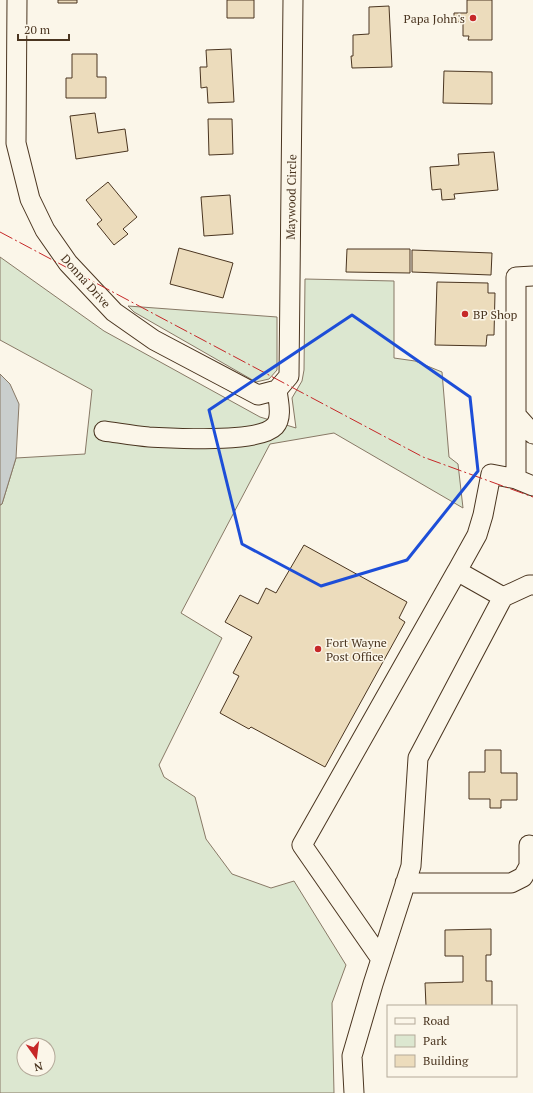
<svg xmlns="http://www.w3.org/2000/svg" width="533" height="1093" viewBox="0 0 533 1093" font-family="'PT Serif',serif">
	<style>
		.green { fill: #dce7d0; stroke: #887966; fill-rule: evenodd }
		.water { fill: #c9cecd; stroke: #887966 }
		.building { fill: #ecdcbc; stroke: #4a3520 }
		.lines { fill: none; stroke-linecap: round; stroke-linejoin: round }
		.minor-casing { stroke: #4a3520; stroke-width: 21 }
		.minor { stroke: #fbf6e9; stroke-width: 19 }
		.power { stroke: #c62828; stroke-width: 1; stroke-dasharray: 14 3 2 3; stroke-linecap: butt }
		.marked { fill: none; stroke: #1d4ed8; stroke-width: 3; stroke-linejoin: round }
		.poi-dot { fill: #c62828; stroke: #fbf6e9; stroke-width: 1.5 }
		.labels { text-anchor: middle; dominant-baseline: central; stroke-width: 3; stroke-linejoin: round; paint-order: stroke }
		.poi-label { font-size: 12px; fill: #4a3520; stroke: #fbf6e9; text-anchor: start }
		.street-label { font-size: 12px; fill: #4a3520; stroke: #fbf6e9 }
	</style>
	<rect width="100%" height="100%" fill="#fbf6e9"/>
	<path class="green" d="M0,257L104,331L260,417L296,428L292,398L302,381L304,370L305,279L394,281V358L415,361L442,372L449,457L458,464L463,508L334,433L270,444L181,613L222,638L159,765L164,777L195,797L206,839L232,874L271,888L294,881L346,965L332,1003L334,1093H0V505L2,504L16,458L85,454L92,390L0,340ZM24,1045H48V1069H24Z
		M128,306L277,317V370L269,379L256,382L134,312Z"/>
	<path class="water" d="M0,374L10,384L19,404L16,458L2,504L0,505Z"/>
	<path class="building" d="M58,0H77V3H58Z
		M227,0H254V18H227Z
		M467,0H492V40H468L469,36H463V22H454V13H467Z
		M389,6L392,67L352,68L351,56H353V35L369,34V7Z
		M231,49L234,102L208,103L207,87L201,88L200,67H207L206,50Z
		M72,54H97V77H106V98H66V78H72Z
		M444,71L492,72V104L443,103Z
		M95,113L98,133L125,129L128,151L76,159L70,116Z
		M208,119H232L233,154L209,155Z
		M494,152L498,190L454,194L455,199L442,200L441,189L432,190L430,167L459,165L458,154Z
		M108,182L137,217L123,229L128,234L114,245L97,224L102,220L86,200Z
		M230,195L233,234L204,236L201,197Z
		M179,248L233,263L223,298L170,284Z
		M347,249H410V273L346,272Z
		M412,250L492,253L491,275L412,272Z
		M437,282L488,283V293H495L494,335H487L486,346L435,345Z
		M304,545L407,602L399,618L405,622L325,767L251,727L249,729L220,713L239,676L233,673L252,637L225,622L240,595L258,604L266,588L276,593Z
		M485,750H501V773H517V800H501V808H490V799H469V772H485Z
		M491,929V955H486V981H492V1006H426L425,983L463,982V956H445V930Z"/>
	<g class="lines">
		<g class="minor-casing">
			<path id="minor" d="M17,0L16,143L30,199L45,230L68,263L114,312L154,340L258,395L277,390
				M533,276L516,277V479L491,474L483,515L477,535L457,571L503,597L529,585H533
				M277,390L289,376L293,0
				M516,415L533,434
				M104,431C119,433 134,436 149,437C175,438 258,444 275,426C283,417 278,400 277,390
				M516,479L533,486
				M405,883H511L523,877L529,866V845
				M381,959L302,845L457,571
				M354,1093L352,1056L373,984L411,866L418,758L503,597"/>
		</g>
		<use href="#minor" class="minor"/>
		<path class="power" d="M0,232L423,457L533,497"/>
	</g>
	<path class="marked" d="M352,315L470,397L478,471L407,560L321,586L242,544L209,410Z"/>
	<g class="poi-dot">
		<circle cx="473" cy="18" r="4"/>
		<circle cx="465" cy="314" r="4"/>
		<circle cx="318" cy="649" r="4"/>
	</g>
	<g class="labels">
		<g class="poi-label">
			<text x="465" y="18" text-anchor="end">Papa John's</text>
			<text x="473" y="314">BP Shop</text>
			<text x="326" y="642">Fort Wayne<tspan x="326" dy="14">Post Office</tspan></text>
		</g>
		<g class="street-label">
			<text transform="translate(291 197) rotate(-89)">Maywood Circle</text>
			<text transform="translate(86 281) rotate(48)">Donna Drive</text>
		</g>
	</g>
	<rect x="387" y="1005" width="130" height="72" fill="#fbf6e9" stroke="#b4a999"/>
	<rect x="395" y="1018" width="20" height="6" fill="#fbf6e9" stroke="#b4a999"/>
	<text x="423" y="1025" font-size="12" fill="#4a3520">Road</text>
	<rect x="395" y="1035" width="20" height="12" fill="#dce7d0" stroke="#b4a999"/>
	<text x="423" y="1045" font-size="12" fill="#4a3520">Park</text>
	<rect x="395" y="1055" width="20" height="12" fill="#ecdcbc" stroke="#b4a999"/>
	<text x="423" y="1065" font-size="12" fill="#4a3520">Building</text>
	<g transform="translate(36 1057) rotate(166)"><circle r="19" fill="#fbf6e9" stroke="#b4a999"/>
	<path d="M0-3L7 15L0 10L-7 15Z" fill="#c62828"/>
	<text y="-6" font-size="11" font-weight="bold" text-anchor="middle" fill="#4a3520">N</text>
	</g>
	<path d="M18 34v6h51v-6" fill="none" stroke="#4a3520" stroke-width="2"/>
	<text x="24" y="34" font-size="12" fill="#4a3520" stroke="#fbf6e9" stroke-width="3" paint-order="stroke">20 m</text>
</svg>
